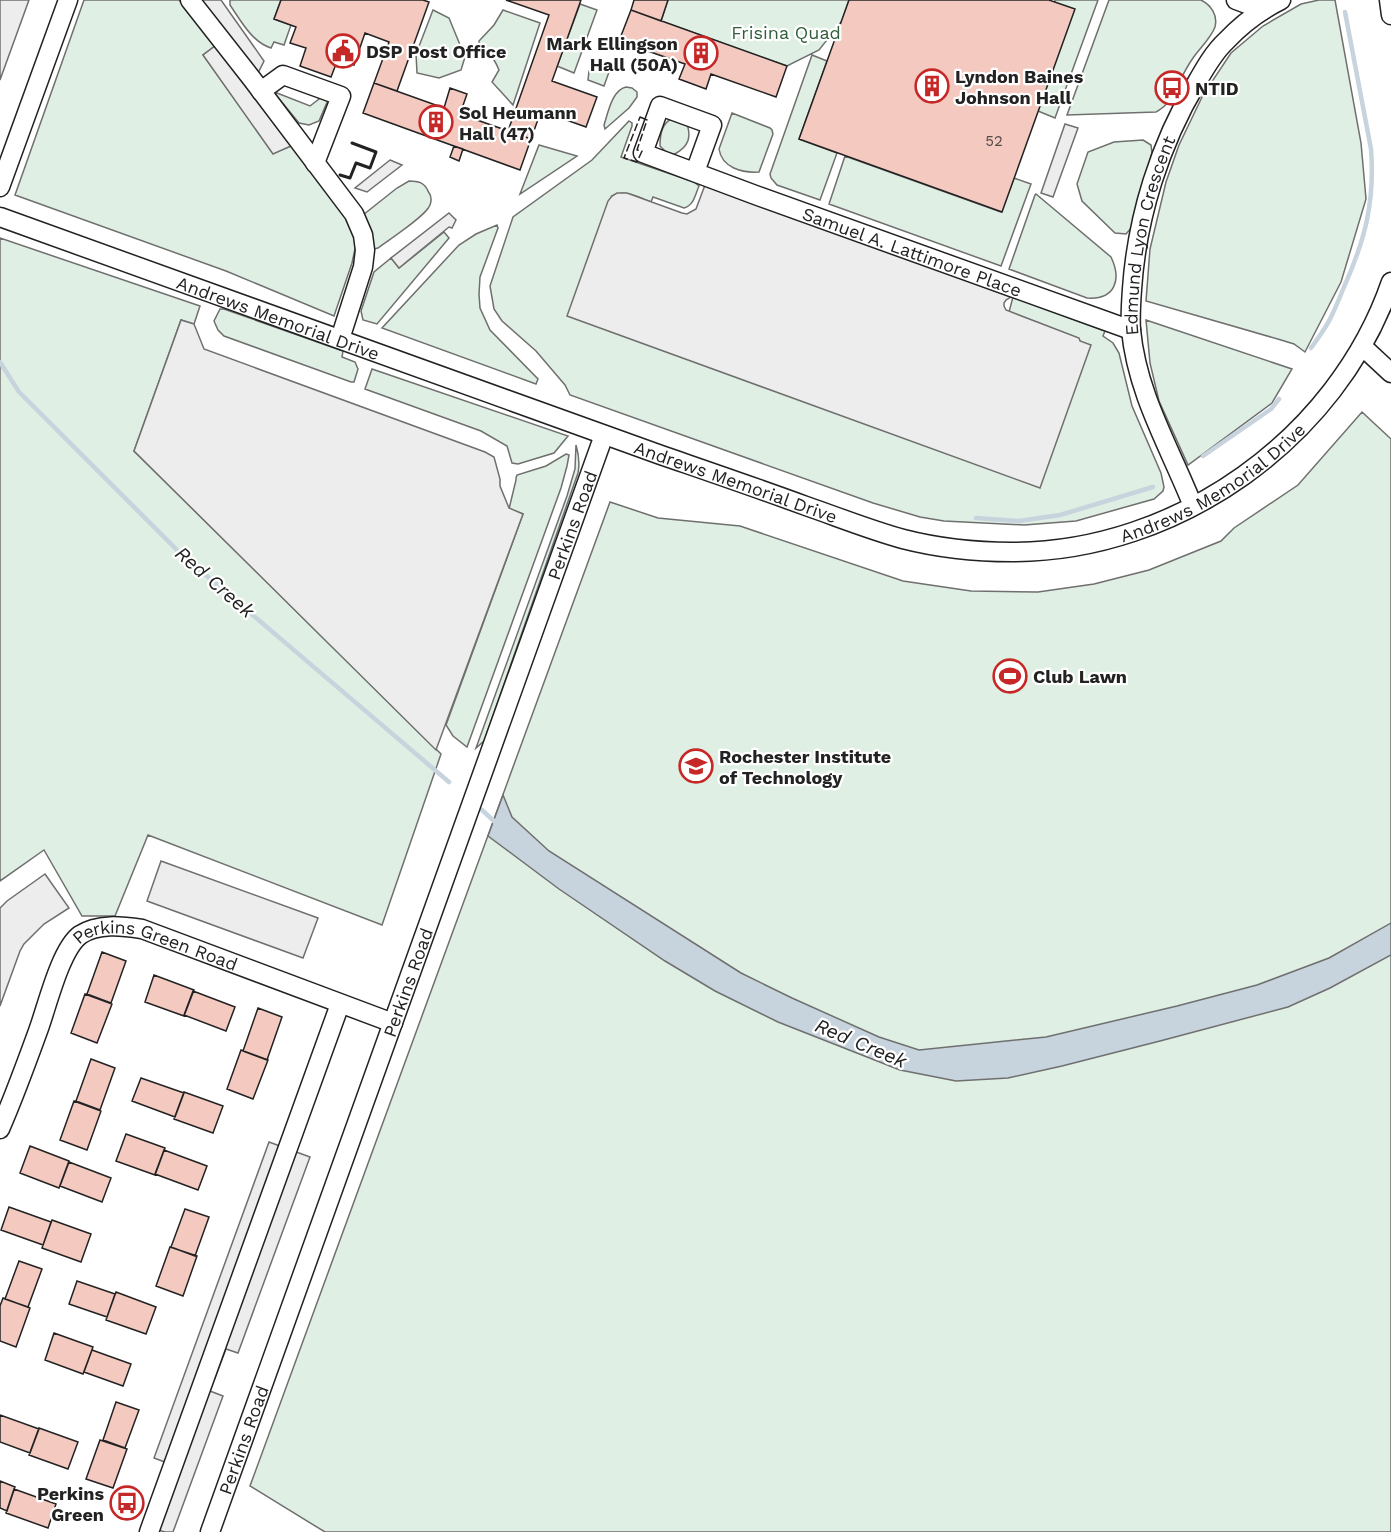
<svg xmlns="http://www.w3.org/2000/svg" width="1391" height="1532" viewBox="0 0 1391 1532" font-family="'Work Sans',sans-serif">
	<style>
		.green { fill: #e0efe3; stroke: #6f6f6f; stroke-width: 1.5 }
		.parking { fill: #ededed; stroke: #6f6f6f; stroke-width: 1.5 }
		.water { fill: #c7d3dd; stroke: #6f6f6f; stroke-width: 1.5 }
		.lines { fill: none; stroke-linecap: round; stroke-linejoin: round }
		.stream { stroke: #c7d3dd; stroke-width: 4.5 }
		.building { fill: #f3c9c0; stroke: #222; stroke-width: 1.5 }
		.minor-casing { stroke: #222; stroke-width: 21 }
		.minor { stroke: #fff; stroke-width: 18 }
		.fence { stroke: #222; stroke-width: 1.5; stroke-dasharray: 8 3; stroke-linecap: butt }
		.wall { stroke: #222; stroke-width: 3 }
		.labels { text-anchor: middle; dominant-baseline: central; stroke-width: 4.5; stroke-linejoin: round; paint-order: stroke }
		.number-label { font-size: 15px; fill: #564c4a }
		.park-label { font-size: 18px; fill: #2f5e38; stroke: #fff }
		.poi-label { font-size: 18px; font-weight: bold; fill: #222; stroke: #fff; text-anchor: start }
		.street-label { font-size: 18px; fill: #222; stroke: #fff }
		.water-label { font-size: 20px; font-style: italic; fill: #222; stroke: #fff }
	</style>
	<rect width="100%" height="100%" fill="#fff"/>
	<path class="green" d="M84,0H179L215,46L203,55L273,153L291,146L349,222L356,244L352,263L334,316L226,271L15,195Z
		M230,0H281L274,19L291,25L284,45L274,42L271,48C252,42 241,21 230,5Z
		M668,0H849L842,21L819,50L787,66L661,21Z
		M1055,0H1098L1055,118L1038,111Z
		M1109,0H1201C1211,5 1218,15 1215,27C1211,38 1200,48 1193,58C1183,72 1177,89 1167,103C1165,107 1160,109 1156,112L1067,115Z
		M1319,0H1335L1361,143L1366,199L1341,282L1305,352L1294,344L1281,340L1146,301L1150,249L1166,182L1179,145L1203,95L1231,53L1263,26L1301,4Z
		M580,4L597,10L574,73L557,66Z
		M433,10L449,18L465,57L461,70L439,78L417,73L416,54Z
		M503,10L540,23L513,105L492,82L499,70C494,58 492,55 479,52V41L494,25Z
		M812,55L827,61L799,139L837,153L820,200L777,185L771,178L770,174Z
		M593,66L609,72L604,86L588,80L589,71Z
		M626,87L632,88L637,92V97L629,108L605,129L604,125C608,113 612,90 626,87Z
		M277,93L310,106L323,96L328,100L319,121L309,125L299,123L276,95Z
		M732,113L770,128L772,130L773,134L759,172C742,173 722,168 719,149Z
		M674,117L686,121C692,137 689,146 675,154L667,153L660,146C660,133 662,123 674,117Z
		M629,121L632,123V126L621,157L694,182L699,186C695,195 694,205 684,208L653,197L651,202C638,197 625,189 612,196L1080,341L1078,338L1009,312L1013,297L1105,331L1103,336L1113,343L1119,353L1132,406L1161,473L1164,487L1163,491L1154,499L1076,521L1024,525L944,521L920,517L873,503L570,395L565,385L536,351L502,321L494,309L490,286L513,217L592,160Z
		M1143,140L1151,145L1152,153L1132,227L1126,234L1115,233L1082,201L1077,184L1088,152L1114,142Z
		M539,145L577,156L520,194Z
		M845,156L1001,212L1014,178L1031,184L1001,266L829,204Z
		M409,181C418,181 424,182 428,191C431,195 432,200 430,205C426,216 390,239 378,248L374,249L372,246L363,215L397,188Z
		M1036,194L1111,257C1122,280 1115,300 1087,298L1009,269L1035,195Z
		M497,225L498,228L480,277L479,294L480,308L490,330L538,379L536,384L382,328L459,245L476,234Z
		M444,232L449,238L377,324L363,320L361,311L374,272L391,258L399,268Z
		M0,238L200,306L194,324L181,320L134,451L441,754L382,925L148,835L115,916H82L44,850L0,881Z
		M220,309H224L343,351L342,357L355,362L358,369L354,382H351L224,336L218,330L214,321Z
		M1146,320L1292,369L1272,403L1188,465L1159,401L1150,363Z
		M372,369L568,436L554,453L518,464L512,463L507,446L481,431L365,389Z
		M1362,412L1391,439V1532H325L250,1486L610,502L658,518L740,526L903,581L971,591L1038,592L1094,584L1149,570L1221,541L1234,528L1298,485Z
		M576,445C579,455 580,463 578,473L484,741L476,748L567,496L575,469Z
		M566,454L569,455L567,466L561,488L467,747L453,736L446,725L523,514L509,509L516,480V478L517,475L546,466Z"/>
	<path class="parking" d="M0,0H29L0,80Z
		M199,0H221L264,61L257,75Z
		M215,46L291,146L273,154L203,55Z
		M1065,124L1078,128L1053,197L1041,193Z
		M390,160L402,165L367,192L355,188Z
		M705,185L1011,297L1006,300L1004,303V306L1006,310L1079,338L1080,341L1091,345L1040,488L567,316L608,201L612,196L617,193H627L682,213L687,214L696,209Z
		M449,213L456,220L452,228L449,227L399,268L391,258Z
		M181,320L194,324L204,349L485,452L494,457L500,479V486L509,508L523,514L436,750L134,451Z
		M161,861L318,918L303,958L147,901Z
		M45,874L69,908L44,924L24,944L20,951L0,1006V908L7,901Z
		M269,1142L310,1157L238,1353L226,1349L210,1391L223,1396L173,1532H165L158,1530L181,1468L154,1458Z"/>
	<path class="water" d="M503,795L512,817L549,851L741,973L792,998L879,1037L919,1050L1046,1037L1177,1006L1257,985L1329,958L1391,923V955L1330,988L1288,1007L1160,1041L1062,1066L1008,1078L956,1081L900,1070L778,1022L715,991L665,961L559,889L488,836Z"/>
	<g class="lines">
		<path class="stream" d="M1311,348C1318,338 1326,328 1331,317C1336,307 1340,297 1344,287C1365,240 1375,202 1371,149L1345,12
			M0,362L19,392L181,554L449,782
			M1203,456L1271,409L1279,399
			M976,518L1019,521L1060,515L1153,487
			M482,810L496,823"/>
	</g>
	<path class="building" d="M281,0H423L429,2L397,91L374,83L389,42L365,33L354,65L338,59L331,77L300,66L306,48L290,43L296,27L274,19Z
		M506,0H581L552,81L597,97L586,127L541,111L531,139L508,131L549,15Z
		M634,0H668L661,21L631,10Z
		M849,0H1049L1075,9L1002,212L799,139Z
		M631,10L787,66L776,97L711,74L706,89L679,79L685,64L619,41Z
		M374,83L444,108L450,88L467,94L460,114L531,139L520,170L363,113Z
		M454,146L463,149L459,161L450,157Z
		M102,952L126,961L111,1003L87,994Z
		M154,975L194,990L184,1016L145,1002Z
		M193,991L235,1007L226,1031L184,1015Z
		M85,994L112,1004L97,1043L71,1033Z
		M258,1008L282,1017L267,1060L243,1051Z
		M241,1050L268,1060L253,1099L227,1089Z
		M91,1059L115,1068L100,1110L76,1101Z
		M141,1078L184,1093L175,1117L132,1101Z
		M184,1092L223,1106L213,1133L174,1119Z
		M74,1101L101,1111L87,1150L60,1140Z
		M126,1134L165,1148L155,1175L116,1161Z
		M30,1146L69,1161L59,1188L20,1173Z
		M164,1150L207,1166L198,1190L155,1174Z
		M69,1162L111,1178L102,1202L60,1186Z
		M9,1207L51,1222L43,1245L1,1230Z
		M185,1209L209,1217L195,1256L171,1247Z
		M52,1220L91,1234L81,1262L42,1248Z
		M170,1247L197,1256L183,1296L156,1286Z
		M19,1261L42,1269L28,1307L5,1299Z
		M77,1281L115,1294L107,1317L69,1304Z
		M116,1292L156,1307L146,1334L106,1320Z
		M3,1298L30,1308L16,1347L0,1341V1306Z
		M54,1333L93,1347L83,1374L45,1360Z
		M92,1350L131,1364L123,1386L84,1372Z
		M116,1402L139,1410L125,1448L103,1440Z
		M0,1415L39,1429L30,1453L0,1442Z
		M39,1428L78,1442L68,1469L29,1455Z
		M100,1440L127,1449L113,1488L86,1479Z
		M0,1481L15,1487L7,1511L0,1508Z
		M14,1489L56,1504L48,1528L6,1513Z
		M125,1495L136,1499L131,1512L120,1508Z"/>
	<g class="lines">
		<g class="minor-casing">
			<g id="minor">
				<path d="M190,0L252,79L354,214L363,235L365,250L363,267L340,339"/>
				<path d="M1236,0L1263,10"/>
				<path d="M1389,0L1391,15"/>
				<path d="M261,91L283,75L341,96L315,163"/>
				<path id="s1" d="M695,172L712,125L660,106L643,153L758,196L1131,330"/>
				<path d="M0,187L68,0"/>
				<path id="s2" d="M0,217C219,296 438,376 658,454C707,471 757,488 806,506C838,517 870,530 903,539C938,548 975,552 1012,552C1177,552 1337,439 1391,282"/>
				<path d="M1363,347L1391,373"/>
				<path id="s3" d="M1193,506C1170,448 1137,394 1131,330C1130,317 1131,303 1132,289C1137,216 1160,144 1197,82C1205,68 1214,52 1226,41C1241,25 1261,10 1281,0"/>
				<path id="s4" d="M0,1129C14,1097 26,1064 38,1031C47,1007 60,950 80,935C98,923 122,926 142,929L393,1023"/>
				<path d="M149,1532L340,1004"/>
				<path id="s5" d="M210,1532L604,435"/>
			</g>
		</g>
		<use href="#minor" class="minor"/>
		<path class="fence" d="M640,117L647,120L637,150L642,151L637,162L624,158Z"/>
		<path class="wall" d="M340,175L350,178L356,163L370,168L376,152L352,143"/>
	</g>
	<defs>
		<g id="civic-ring" transform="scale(1.725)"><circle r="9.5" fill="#fff" stroke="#c62828" stroke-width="1.5"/><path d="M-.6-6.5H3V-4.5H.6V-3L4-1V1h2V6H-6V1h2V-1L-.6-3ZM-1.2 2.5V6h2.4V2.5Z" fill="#c62828"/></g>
		<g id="building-ring" transform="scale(1.725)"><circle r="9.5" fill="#fff" stroke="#c62828" stroke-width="1.5"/><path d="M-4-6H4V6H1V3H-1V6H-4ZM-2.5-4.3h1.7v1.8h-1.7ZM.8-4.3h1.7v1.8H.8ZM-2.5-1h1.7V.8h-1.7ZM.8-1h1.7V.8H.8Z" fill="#c62828"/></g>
		<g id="bus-ring" transform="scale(1.725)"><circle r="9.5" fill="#fff" stroke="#c62828" stroke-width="1.5"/><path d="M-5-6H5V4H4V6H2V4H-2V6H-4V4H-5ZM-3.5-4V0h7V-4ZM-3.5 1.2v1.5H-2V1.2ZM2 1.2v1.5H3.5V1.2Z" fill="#c62828"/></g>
		<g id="stadium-ring" transform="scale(1.725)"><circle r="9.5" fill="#fff" stroke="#c62828" stroke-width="1.5"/><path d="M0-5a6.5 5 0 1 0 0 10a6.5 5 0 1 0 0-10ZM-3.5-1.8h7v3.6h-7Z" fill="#c62828"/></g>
		<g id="university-ring" transform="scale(1.725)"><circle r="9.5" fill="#fff" stroke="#c62828" stroke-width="1.5"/><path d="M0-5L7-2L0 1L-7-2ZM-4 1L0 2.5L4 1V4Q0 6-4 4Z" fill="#c62828"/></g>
	</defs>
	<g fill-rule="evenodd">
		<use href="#civic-ring" x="343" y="51"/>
		<use href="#building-ring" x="701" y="53"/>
		<use href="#building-ring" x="932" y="86"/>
		<use href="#bus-ring" x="1172" y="88"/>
		<use href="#building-ring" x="436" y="122"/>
		<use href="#stadium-ring" x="1010" y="676"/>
		<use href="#university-ring" x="696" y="766"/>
		<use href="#bus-ring" x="127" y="1503"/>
	</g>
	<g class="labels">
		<g class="number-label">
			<text x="994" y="141">52</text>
		</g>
		<g class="park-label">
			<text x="786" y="32">Frisina Quad</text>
		</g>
		<g class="poi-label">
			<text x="678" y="43" text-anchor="end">Mark Ellingson<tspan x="678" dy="21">Hall (50A)</tspan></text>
			<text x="366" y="51">DSP Post Office</text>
			<text x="955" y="76">Lyndon Baines<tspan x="955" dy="21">Johnson Hall</tspan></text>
			<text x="1195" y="88">NTID</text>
			<text x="459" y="112">Sol Heumann<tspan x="459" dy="21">Hall (47)</tspan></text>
			<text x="1033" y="676">Club Lawn</text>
			<text x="719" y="756">Rochester Institute<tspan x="719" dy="21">of Technology</tspan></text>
			<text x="104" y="1493" text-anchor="end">Perkins<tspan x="104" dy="21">Green</tspan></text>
		</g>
		<g class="street-label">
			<text stroke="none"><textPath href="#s3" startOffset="284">Edmund Lyon Crescent</textPath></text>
			<text stroke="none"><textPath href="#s1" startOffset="442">Samuel A. Lattimore Place</textPath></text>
			<text stroke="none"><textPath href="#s2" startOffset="296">Andrews Memorial Drive</textPath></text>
			<text stroke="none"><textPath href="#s2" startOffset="1286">Andrews Memorial Drive</textPath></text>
			<text stroke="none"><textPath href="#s2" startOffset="782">Andrews Memorial Drive</textPath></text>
			<text stroke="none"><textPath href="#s5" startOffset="1070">Perkins Road</textPath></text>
			<text stroke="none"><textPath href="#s4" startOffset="290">Perkins Green Road</textPath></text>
			<text stroke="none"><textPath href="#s5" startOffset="584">Perkins Road</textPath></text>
			<text stroke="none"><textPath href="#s5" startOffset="98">Perkins Road</textPath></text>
		</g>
		<g class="water-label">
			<text transform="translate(215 582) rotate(41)">Red Creek</text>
			<text transform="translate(861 1043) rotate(23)">Red Creek</text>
		</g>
	</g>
</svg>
